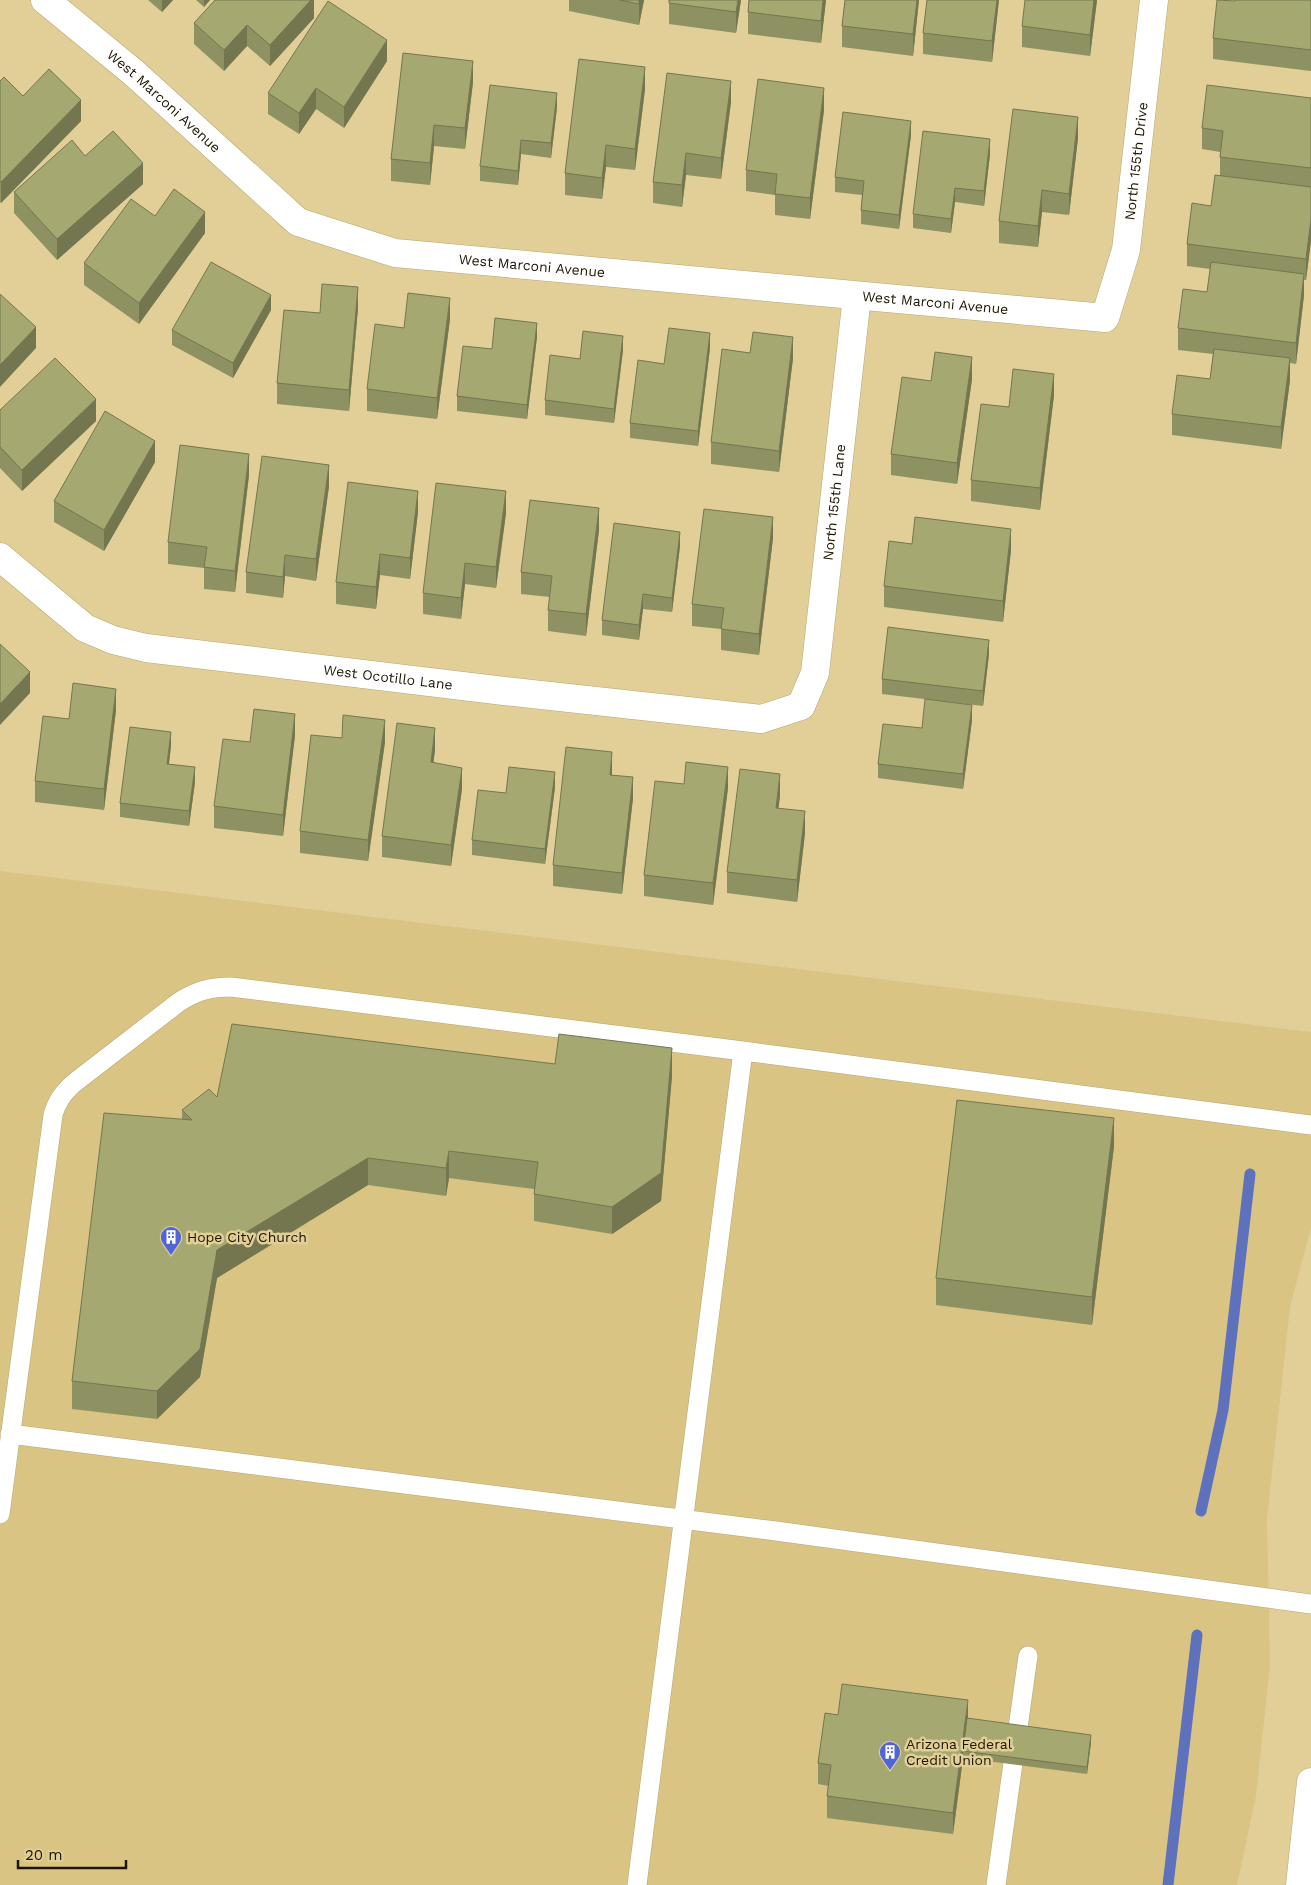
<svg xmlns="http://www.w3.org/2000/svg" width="1311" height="1885" viewBox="0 0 1311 1885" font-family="'Work Sans',sans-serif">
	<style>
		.built { fill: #d9c484 }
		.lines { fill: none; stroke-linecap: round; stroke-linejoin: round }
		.stream { stroke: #5e71bd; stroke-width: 11 }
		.service-casing { stroke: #b8a670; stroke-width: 20 }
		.minor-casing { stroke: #b8a670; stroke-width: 29 }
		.secondary-casing { stroke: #b8a670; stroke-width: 29 }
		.service { stroke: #fff; stroke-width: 19 }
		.minor { stroke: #fff; stroke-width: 28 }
		.secondary { stroke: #fff; stroke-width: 28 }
		.wall { fill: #8e9161 }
		.shaded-wall { fill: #74764f }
		.building { fill: #a5a971; stroke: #74764f }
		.labels { text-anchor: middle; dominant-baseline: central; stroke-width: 5; stroke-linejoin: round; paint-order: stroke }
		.street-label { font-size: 14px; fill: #1d1602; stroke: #e1cf97 }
		.poi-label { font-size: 14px; fill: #1d1602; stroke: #e1cf97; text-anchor: start }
	</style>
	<rect width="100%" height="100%" fill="#e1cf97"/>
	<path class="built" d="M0,871L1311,1032V1228L1290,1307L1267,1519L1270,1665L1256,1796L1237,1885H0Z"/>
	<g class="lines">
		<path class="stream" d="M1201,1511L1223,1410L1250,1174
			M1168,1885L1197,1635"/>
		<g class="service-casing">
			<path id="service" d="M10,1434L776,1531L1311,1604
				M0,1514L53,1115C57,1101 63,1093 74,1083L179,1002C196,991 210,987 231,987L743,1051L1311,1125
				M637,1885L743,1051
				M996,1885L1028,1656"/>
		</g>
		<g class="minor-casing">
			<g id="minor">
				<path id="s1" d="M45,0L134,73L298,222L395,253L1105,318L1126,250L1154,0"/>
				<path id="s2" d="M0,557L85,628L113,640L146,648L504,691L761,719L801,706L815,673L857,296"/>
			</g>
		</g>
		<g class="secondary-casing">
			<path id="secondary" d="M1300,1885L1311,1782"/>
		</g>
		<use href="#service" class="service"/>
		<use href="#minor" class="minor"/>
		<use href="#secondary" class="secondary"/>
	</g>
	<path class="wall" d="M148,0H173L162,12Z
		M196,0H210L204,7Z
		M314,0V18L270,66L247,46L224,71L194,44V23Z
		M569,0H644L639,25L569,11Z
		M741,0L736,33L669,24V3Z
		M749,0H826L821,43L748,34V12Z
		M845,0H919L913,56L842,47V26Z
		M927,0H999L992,62L923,54V33Z
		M1097,0L1090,56L1022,47V26Z
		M1311,0V71L1213,59V38L1235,1Z
		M387,61L344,128L316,109L299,134L268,114V93Z
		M0,81L23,96L81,121L1,203L0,202Z
		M473,82L465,149L434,146L430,185L391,181V159Z
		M645,89L635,170L606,167L602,199L565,195V173Z
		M1311,98V240L1306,280H1304V295L1296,364L1290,363V380L1281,449L1172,435V414L1210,379L1213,354L1178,350V328L1207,292L1210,269L1187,266V244L1211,206L1220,176V152L1202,149V128Z
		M731,102L721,179L686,175L682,207L653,203V182Z
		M557,107L551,158L521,154L518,185L480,181V166Z
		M824,110L810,219L775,215V195L746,191V170Z
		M911,135L899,229L861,224V210L862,195L835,192V177Z
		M1078,138L1069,215L1042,212L1038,247L999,243V221Z
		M990,154L984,206L955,202L951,233L913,228V214Z
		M85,156L143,184L57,260L14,213V192Z
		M205,233L139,324L84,285V263Z
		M358,308L349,411L277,404V383L320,313Z
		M271,310L233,378L172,345V330Z
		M450,319L437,419L367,411V389L404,328Z
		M537,337L527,419L457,411V396L492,349Z
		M710,348L698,446L630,438V423L664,364Z
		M623,350L614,423L545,415V400L580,359Z
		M793,358L779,472L711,464V442Z
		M972,379L957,484L891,475V454L931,381Z
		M1054,395L1040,510L971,501V480L1009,407Z
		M0,410L96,421L22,491L0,468Z
		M155,462L104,551L54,522V501Z
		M249,475L235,592L204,589V568L168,564V542Z
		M329,486L316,581L285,576L283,598L246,593V572Z
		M418,512L410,579L380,575L376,609L336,604V582Z
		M506,513L496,588L465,584L461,619L423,614V593Z
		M599,530L586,636L548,631V610L550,597L521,594V572Z
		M773,538L759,655L721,650V629L692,626V604Z
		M912,544L1011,550L1003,622L884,607V586Z
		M680,546L672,612L643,609L639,640L602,635V620Z
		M989,654L983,706L882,694V679Z
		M116,710L104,810L35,802V781L69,719Z
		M972,720L963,789L878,778V764L922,728Z
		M295,735L283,836L214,828V806L250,742Z
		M385,742L368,861L300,853V831Z
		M171,746L169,764L195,782L189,826L120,817V803Z
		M435,750L433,762L462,789L451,866L382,857V836Z
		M612,775L633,798L622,894L553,886V865Z
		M684,784L728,788L713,905L644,896V875Z
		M555,787L545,864L472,855V840L506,793Z
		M780,796L778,808L805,833L797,902L727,893V872Z
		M555,1064L672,1076L661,1201L612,1234L534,1221V1189L449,1178L446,1196L368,1185L217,1278L200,1377L157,1419L72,1409V1381L182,1119V1110L217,1097Z
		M1114,1146L1092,1325L936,1305V1278Z
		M838,1715L968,1718L1091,1742L1087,1774L963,1758L953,1834L827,1818V1796L829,1786L818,1784V1763Z"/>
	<path class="shaded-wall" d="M162,0H173L162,12Z
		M204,0H210L204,7Z
		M311,0H314V18L270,66V45Z
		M639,0H644L639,25Z
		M738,0H741L736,33V12Z
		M823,0H826L821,43V21Z
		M917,0H919L913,56V34Z
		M997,0H999L992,62V41Z
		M1094,0H1097L1090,56V35Z
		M247,25V46L224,71V50Z
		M387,40V61L344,128V107Z
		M473,61V82L465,149V128Z
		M645,67V89L635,170V149Z
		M731,81V102L721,179V158Z
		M316,88V109L299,134V113Z
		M824,88V110L810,219V198Z
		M557,93V107L551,158V143Z
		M81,100V121L1,203V182Z
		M1078,117V138L1069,215V194Z
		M911,121V135L899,229V215Z
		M434,125V146L430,185V163Z
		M990,139V154L984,206V191Z
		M521,140V154L518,185V171Z
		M606,145V167L602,199V178Z
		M686,153V175L682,207V185Z
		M143,163V184L57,260V239Z
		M955,188V202L951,233V219Z
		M1042,190V212L1038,247V226Z
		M205,212V233L139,324V303Z
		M1311,219V240L1306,280V259Z
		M1304,274V295L1296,364V343Z
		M358,287V308L349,411V390Z
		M271,295V310L233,378V363Z
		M450,298V319L437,419V398Z
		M537,323V337L527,419V405Z
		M36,327V348L0,387V365Z
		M710,333V348L698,446V431Z
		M623,336V350L614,423V409Z
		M793,337V358L779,472V451Z
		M972,357V379L957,484V463Z
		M1290,358V380L1281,449V427Z
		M1054,374V395L1040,510V488Z
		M96,399V421L22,491V470Z
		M155,441V462L104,551V530Z
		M249,454V475L235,592V571Z
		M329,465V486L316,581V559Z
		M418,491V512L410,579V558Z
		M506,491V513L496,588V567Z
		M599,508V530L586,636V614Z
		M773,517V538L759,655V634Z
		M1011,529V550L1003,622V601Z
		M680,532V546L672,612V598Z
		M380,554V575L376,609V587Z
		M285,555V576L283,598V577Z
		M465,563V584L461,619V598Z
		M643,594V609L639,640V625Z
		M989,640V654L983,706V691Z
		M30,672V693L0,725V704Z
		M116,689V710L104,810V789Z
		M972,705V720L963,789V774Z
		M295,714V735L283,836V815Z
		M385,720V742L368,861V840Z
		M435,728V750L431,783V762Z
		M171,732V746L167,778V764Z
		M612,752V773L610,796V775Z
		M195,767V782L189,826V811Z
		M728,767V788L713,905V883Z
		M462,768V789L451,866V845Z
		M555,772V787L545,864V849Z
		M780,774V796L776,829V808Z
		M633,777V798L622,894V873Z
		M805,811V833L797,902V880Z
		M672,1048V1076L661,1201L612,1234V1207Z
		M1114,1118V1146L1092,1325V1297Z
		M449,1151V1178L446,1196V1168Z
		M368,1158V1185L217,1278L200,1377L157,1419V1391L217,1250Z
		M968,1700V1721L963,1751V1758L953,1834V1813Z
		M1091,1735V1742L1087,1774V1767Z"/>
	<path class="building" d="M215,0H311L270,45L247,25L224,50L194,23Z
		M620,0H639V4Z
		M669,0H738L736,12L669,3Z
		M749,0H823L821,21L748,12Z
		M845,0H917L913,34L842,26Z
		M927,0H997L992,41L923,33Z
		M1025,0H1094L1090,35L1022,26Z
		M1217,0L1235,1V0H1311V50L1213,38Z
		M328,1L387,40L344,107L316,88L299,113L268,93Z
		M403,53L473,61L465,128L434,125L430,163L391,159Z
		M579,59L645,67L635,149L606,145L602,178L565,173Z
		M49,69L81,100L1,182L0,181V81L4,77L23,96Z
		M667,73L731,81L721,158L686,153L682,185L653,182Z
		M758,79L824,88L810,198L775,194L777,174L746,170Z
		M490,85L557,93L551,143L521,140L518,171L480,166Z
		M1207,85L1311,98V168L1220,157L1223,131L1202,128Z
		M1013,109L1078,117L1069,194L1042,190L1038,226L999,221Z
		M843,112L911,121L899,215L861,210L864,181L835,177Z
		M113,131L143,163L57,239L14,192L72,140L85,156Z
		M923,131L990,139L984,191L955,188L951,219L913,214Z
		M1215,175L1311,187V219L1306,259L1187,244L1192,203L1211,206Z
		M174,189L205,212L139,303L84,263L131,199L155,216Z
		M211,262L271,295L233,363L172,330Z
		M1211,262L1304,274L1296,343L1178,328L1183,289L1207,292Z
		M322,284L358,287L349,390L277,383L284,310L320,313Z
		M408,293L450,298L437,398L367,389L375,324L404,328Z
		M0,294L36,327L0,365Z
		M495,318L537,323L527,405L457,396L463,346L492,349Z
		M669,328L710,333L698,431L630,423L638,360L664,364Z
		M583,331L623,336L614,409L545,400L550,355L580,359Z
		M753,332L793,337L779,451L711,442L722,349L750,353Z
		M1214,349L1290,358L1281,427L1172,414L1177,375L1210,379Z
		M935,352L972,357L957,463L891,454L902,377L931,381Z
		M55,358L96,399L22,470L0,447V410Z
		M1013,369L1054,374L1040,488L971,480L981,404L1009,407Z
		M105,411L155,441L104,530L54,501Z
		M180,445L249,454L235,571L204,567L207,547L168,542Z
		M262,456L329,465L316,559L285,555L283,577L246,572Z
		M348,482L418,491L410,558L380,554L376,587L336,582Z
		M436,483L506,491L496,567L465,563L461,598L423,593Z
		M530,500L599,508L586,614L548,610L552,576L521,572Z
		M704,509L773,517L759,634L721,629L724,608L692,604Z
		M915,517L1011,529L1003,601L884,586L889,541L912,544Z
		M614,523L680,532L672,598L643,594L639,625L602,620Z
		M888,627L989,640L983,691L882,679Z
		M0,644L30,672L0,704Z
		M73,683L116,689L104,789L35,781L43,716L69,719Z
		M925,699L972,705L963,774L878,764L883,724L922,728Z
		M254,709L295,714L283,815L214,806L223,739L250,742Z
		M343,715L385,720L368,840L300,831L311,735L342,738Z
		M397,723L435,728L431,762L462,768L451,845L382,836Z
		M130,727L171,732L167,764L195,767L189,811L120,803Z
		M566,747L612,752L610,775L633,777L622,873L553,865Z
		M686,762L728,767L713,883L644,875L655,781L684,784Z
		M509,767L555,772L545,849L472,840L478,790L506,793Z
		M740,769L780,774L776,808L805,811L797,880L727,872Z
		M232,1024L555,1064L559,1034L672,1048L661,1173L612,1207L534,1194L538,1162L449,1151L446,1168L368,1158L217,1250L200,1349L157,1391L72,1381L104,1113L192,1120L182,1110L209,1089L217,1097Z
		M957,1100L1114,1118L1092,1297L936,1278Z
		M842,1684L968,1700L953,1813L827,1796L831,1765L818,1763L825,1713L838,1715Z
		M967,1718L1091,1735L1087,1767L963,1751Z"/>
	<defs>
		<g id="building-pin" transform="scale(1.125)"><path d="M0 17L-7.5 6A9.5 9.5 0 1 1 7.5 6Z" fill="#5065da" stroke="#e1cf97"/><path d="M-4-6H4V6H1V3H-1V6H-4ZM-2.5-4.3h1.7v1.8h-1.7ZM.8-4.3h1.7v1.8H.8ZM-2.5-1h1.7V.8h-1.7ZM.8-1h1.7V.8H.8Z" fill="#fff"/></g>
	</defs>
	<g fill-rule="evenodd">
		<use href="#building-pin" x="171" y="1237"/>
		<use href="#building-pin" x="890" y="1752"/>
	</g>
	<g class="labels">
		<g class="street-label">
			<text stroke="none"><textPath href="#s1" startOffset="156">West Marconi Avenue</textPath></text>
			<text stroke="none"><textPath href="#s1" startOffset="1312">North 155th Drive</textPath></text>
			<text stroke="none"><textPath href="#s1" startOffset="576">West Marconi Avenue</textPath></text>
			<text stroke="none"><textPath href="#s1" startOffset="981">West Marconi Avenue</textPath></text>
			<text stroke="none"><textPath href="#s2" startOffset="1044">North 155th Lane</textPath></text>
			<text stroke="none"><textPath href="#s2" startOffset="419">West Ocotillo Lane</textPath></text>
		</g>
		<g class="poi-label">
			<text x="187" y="1237">Hope City Church</text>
			<text x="906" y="1744">Arizona Federal<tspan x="906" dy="16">Credit Union</tspan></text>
		</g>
	</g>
	<path d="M18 1860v8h108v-8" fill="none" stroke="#1d1602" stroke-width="2.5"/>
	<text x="25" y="1860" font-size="15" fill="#1d1602" stroke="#e1cf97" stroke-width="4" paint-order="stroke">20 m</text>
</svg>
